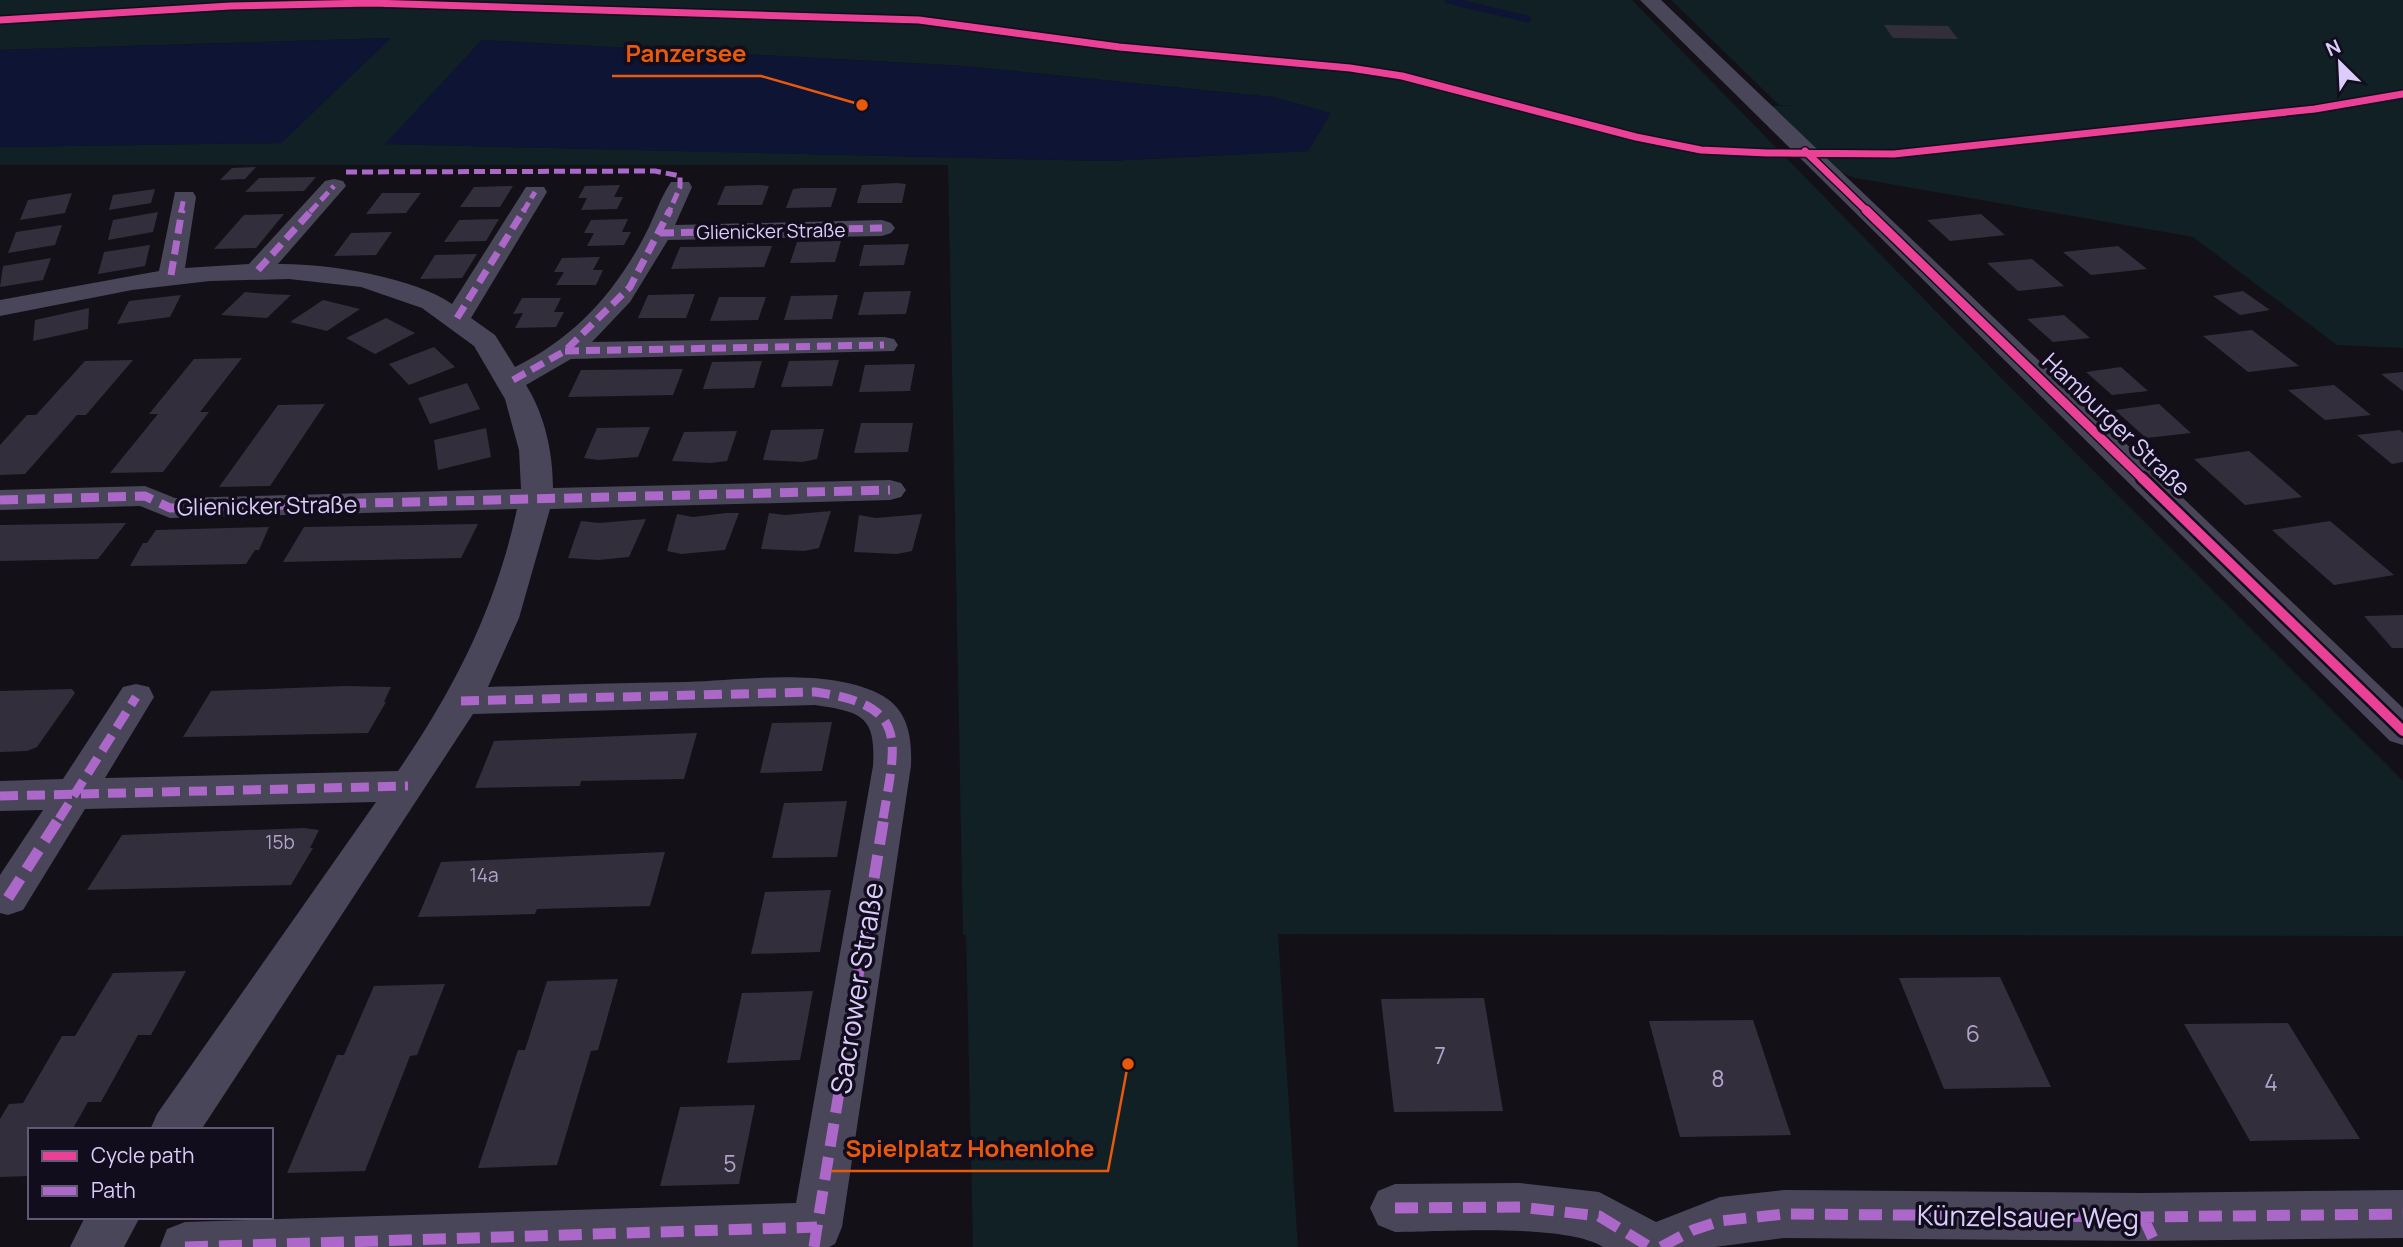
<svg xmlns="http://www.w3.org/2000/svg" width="2403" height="1247" viewBox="0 0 2403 1247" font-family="Manrope,sans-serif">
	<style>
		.green { fill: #102024; fill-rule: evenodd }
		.water { fill: #0d1434 }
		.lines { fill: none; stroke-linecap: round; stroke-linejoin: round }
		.stream { stroke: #0d1434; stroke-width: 7 }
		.building { fill: #332e3b }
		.minor { fill: #494659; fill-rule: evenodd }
		.quiet-far3 { stroke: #ac68c9; stroke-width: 5; stroke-dasharray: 11 5; stroke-linecap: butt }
		.quiet-far2 { stroke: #ac68c9; stroke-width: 7; stroke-dasharray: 14 7; stroke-linecap: butt }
		.quiet-far1 { stroke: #ac68c9; stroke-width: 9; stroke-dasharray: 18 9; stroke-linecap: butt }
		.quiet { stroke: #ac68c9; stroke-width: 11; stroke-dasharray: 23 11; stroke-linecap: butt }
		.cycleway-far2-casing { stroke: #120d1c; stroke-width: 10 }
		.cycleway-far1-casing { stroke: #120d1c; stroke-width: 12 }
		.cycleway-casing { stroke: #120d1c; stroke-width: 15 }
		.cycleway-far2 { stroke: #ea4096; stroke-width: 7 }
		.cycleway-far1 { stroke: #ea4096; stroke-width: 9 }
		.cycleway { stroke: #ea4096; stroke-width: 10 }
		.labels { text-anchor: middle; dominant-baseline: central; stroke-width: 7; stroke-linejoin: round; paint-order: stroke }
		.far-street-label { font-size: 19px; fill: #daccfb; stroke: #120d1c }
		.number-label { font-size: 19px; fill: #b0a4cb }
		.street-label { font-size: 23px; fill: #daccfb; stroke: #120d1c }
		.near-number-label { font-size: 23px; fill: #b0a4cb }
		.near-street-label { font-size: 28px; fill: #daccfb; stroke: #120d1c }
		.leader { fill: none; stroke: #e8590c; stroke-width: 2.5 }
		.callout-dot { fill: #e8590c; stroke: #120d1c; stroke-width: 2.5 }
		.callout-label { font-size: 24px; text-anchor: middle; font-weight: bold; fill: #e8590c; stroke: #120d1c; stroke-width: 7; stroke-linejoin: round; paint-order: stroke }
	</style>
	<rect width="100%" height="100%" fill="#131018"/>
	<path class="green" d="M0,0H1632L2009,386L2403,781V936L1278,934L1298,1247H973L966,935H963L948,165H0V147L281,143L390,38L0,50ZM482,40L964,66L1273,97L1330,113L1308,151L1106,161L386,144Z
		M1671,0H2403V348L2337,345L2193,237L1855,178L1834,170L1771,106H1793L1779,105Z"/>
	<path class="water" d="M391,38L281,143L0,147V50Z
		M482,40L964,66L1273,97L1331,113L1308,151L1106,161L385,144Z"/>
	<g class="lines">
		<path class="stream" d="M1448,0L1527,19"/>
	</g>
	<path class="building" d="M1884,25L1948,26L1958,39L1893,38Z
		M256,167L245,179L220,180L232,168Z
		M316,177L304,191L245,192L259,178Z
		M897,183L906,184L902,203H857L862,185Z
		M620,185L614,197H623L617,209L581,210L587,198H578L585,186Z
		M513,186L500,207H460L474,187Z
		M725,186L760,185L769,186L762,205H717Z
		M802,188H837L831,207L786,208L793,189Z
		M155,189L151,203L109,210L113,195Z
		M72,193L65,213L20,220L28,200Z
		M382,193H421L406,213L366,214Z
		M158,212L153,232L108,240L113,220Z
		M284,214L256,248L214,249L244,215Z
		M1981,214L2005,235L1950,241L1927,220Z
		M499,219L486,241L444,242L459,220Z
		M628,219L622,232H631L624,245L587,246L594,233H584L591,220Z
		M62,225L55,245L8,253L16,232Z
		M392,232L376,255L334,256L351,233Z
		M841,241L835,262L790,263L797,242Z
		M909,244L904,265L859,266L864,245Z
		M150,245L145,266L98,274L104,252Z
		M772,246L764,267L671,269L680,247Z
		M2118,246L2147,269L2091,275L2063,252Z
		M477,254L462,278L420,279L435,255Z
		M600,257L593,270H603L596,285H556L564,272H554L562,258Z
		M51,258L43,280L0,287L3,266Z
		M2032,259L2064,286L2018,291L1987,263Z
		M911,291L906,314L858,315L864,292Z
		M2243,291L2270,310L2240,315L2213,296Z
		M245,292L268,294L291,295L267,318L221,315Z
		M695,294L686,318H638L648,295Z
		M181,295L170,317L117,324L129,301Z
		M838,295L832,319L784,320L791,296Z
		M719,297H766L758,320L710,321Z
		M522,298H561L554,312H564L556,327L515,328L523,313L513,314Z
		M323,300L360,309L327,331L290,322Z
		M89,308L88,329L33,341L35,320Z
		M2064,315L2090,338L2053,342L2027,319Z
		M386,318L415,333L375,354L346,338Z
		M2252,330L2299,366L2248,372L2203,336Z
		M434,347L455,367L409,385L389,364Z
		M242,358L200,412H209L163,472L110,473L158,414H149L194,359Z
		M133,360L86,415H77L25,474L0,475V445L27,415H36L85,361Z
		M839,360L832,386L781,387L789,361Z
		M762,361L754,388L703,389L712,362Z
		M915,364L910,391L859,392L865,365Z
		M2121,367L2148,391L2112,395L2086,372Z
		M683,369L673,395L568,397L581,370Z
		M2403,372V391L2381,374Z
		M467,383L480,409L430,424L418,398Z
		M2334,385L2371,415L2325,420L2288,390Z
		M325,404L270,486L219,487L278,405Z
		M2159,404L2191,433L2146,438L2115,410Z
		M861,423H913L908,452L854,453Z
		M650,427L638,457L598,460L584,458L597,428Z
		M486,428L491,457L438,470L434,440Z
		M824,429L817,459L802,462L763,460L771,430Z
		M2400,430L2403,433V462L2392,464L2357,435Z
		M737,431L727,461L711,463L672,461L684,432Z
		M2249,451L2302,497L2245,505L2194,459Z
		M831,511L819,548L804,551L761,549L769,513L785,515Z
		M726,513H739L725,550L681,554L667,551L677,514L693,517Z
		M922,514L912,551L897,554L854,552L859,515L876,518Z
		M646,519L629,557L598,560L568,558L581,521L599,523Z
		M2330,521L2394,575L2334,585L2272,530Z
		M126,523L98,559L0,561V525Z
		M478,524L461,558L283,562L304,527Z
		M269,527L259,550H255L246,564L130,566L143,543H147L156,530Z
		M2403,615V648H2392L2364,616Z
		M345,686L391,687L384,702H386L368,733L183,737L211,691Z
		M72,689L75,693L37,747L27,751L0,752V691Z
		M832,722L822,771L760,773L772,723Z
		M697,733L684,779L581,781L580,786L475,788L494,741Z
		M847,801L837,857L772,858L784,803Z
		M304,828L319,830L310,848H313L291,885L87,890L122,835Z
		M665,852L650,906L537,909L535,914L418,917L441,862Z
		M831,890L820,952L751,954L765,892Z
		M186,971L151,1035H138L101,1102H88L72,1130H30V1176L0,1177V1119L9,1104L23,1103L62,1036H75L113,973Z
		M2000,977L2051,1087L1944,1089L1899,978Z
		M618,979L598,1050L591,1051L557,1165L478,1168L518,1050H525L547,981Z
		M445,984L417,1055L410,1056L365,1171L287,1173L337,1055H344L374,986Z
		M813,991L800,1060L727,1063L742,993Z
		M1484,998L1503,1111L1394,1112L1381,999Z
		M1753,1020L1791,1135L1680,1137L1649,1021Z
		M2288,1023L2360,1139L2250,1141L2184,1024Z
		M755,1105L739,1184L660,1186L680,1107Z"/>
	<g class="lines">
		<path class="minor" d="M1640,0H1661L2403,708V745L2390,741Z
			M334,179L343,181L346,186L278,264C325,263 414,277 452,304L526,187H544L547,192L471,318L495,335L515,367C574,338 615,293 645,235C654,218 660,198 671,182H689L692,187L675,225L882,220L891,223L895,228L891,233L882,236L668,240L630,302L592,342L884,337L894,339L898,345L894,351L571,359L526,385C545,415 553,453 553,488L890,480L901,483L906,490L901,497L890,500L550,509L519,618L488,687C555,685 621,683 687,682C744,680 831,667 883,696C909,711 912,739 911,766L842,1227L835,1244L829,1247H160L167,1229L185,1222L796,1203L873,766C876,716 862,712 815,705L473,714L201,1130H150L157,1114L376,802L85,809L23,910L8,915L0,913V875L43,810L0,811V781L63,779L123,687L136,684L149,687L154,697L105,778L398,771C454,690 496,607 517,509L170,518L140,506L0,510V490L145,486L175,498L521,489L519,450L505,399L474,346L422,308L361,287L289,279L210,281L132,290L0,316V300L159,271L175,192H193L196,197L185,268L249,264L325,181Z
			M1520,1183L1599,1192L1656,1222L1720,1197L1784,1190L2143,1193L2403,1190V1238L2143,1241L1784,1238L1715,1247H1603C1566,1223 1443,1232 1395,1232L1378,1225L1370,1208L1378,1191L1395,1184Z
			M85,1217H140L124,1247H70Z"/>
		<path class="quiet-far3" d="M346,172L655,171L680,176V187L669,212
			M181,212L184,197
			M310,212L334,186
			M523,212L535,192"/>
		<path class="quiet-far2" d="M660,233L882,228
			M258,270L312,210
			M171,275L182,210
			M457,318L524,210
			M565,351L884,345
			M513,380L565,351L630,287L670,210"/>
		<path class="quiet-far1" d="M0,500L145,496L170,508L890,490
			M461,701L815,692C910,705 896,740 883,819
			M0,796L408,786
			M59,819L136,697"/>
		<path class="quiet" d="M8,898L60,817
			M1395,1208L1520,1207L1599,1216L1650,1247
			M2143,1217L2157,1247
			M185,1247L817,1227L884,817
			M814,1247L817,1227
			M1661,1247L1693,1230L1720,1221L1784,1214L2143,1217L2403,1214"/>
		<g class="cycleway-far2-casing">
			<path id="cycleway-far2" d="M0,20L230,6L371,3L919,20L1119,47L1350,68L1402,76L1636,137L1701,150L1767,153L1894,154L2315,109L2403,94
				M1805,151L1868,212"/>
		</g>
		<g class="cycleway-far1-casing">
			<path id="cycleway-far1" d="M1866,210L2144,480"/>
		</g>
		<g class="cycleway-casing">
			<path id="cycleway" d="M2142,478L2403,731"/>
		</g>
		<use href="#cycleway-far2" class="cycleway-far2"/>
		<use href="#cycleway-far1" class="cycleway-far1"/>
		<use href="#cycleway" class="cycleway"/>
	</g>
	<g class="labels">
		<g class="far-street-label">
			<text transform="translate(771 231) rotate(-1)">Glienicker Straße</text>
		</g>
		<g class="number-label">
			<text x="280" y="842">15b</text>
			<text x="484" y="875">14a</text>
		</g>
		<g class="street-label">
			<text transform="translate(2117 424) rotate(44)">Hamburger Straße</text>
			<text transform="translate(267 505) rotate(-1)">Glienicker Straße</text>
		</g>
		<g class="near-number-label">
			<text x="1973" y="1033">6</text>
			<text x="1440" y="1055">7</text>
			<text x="1718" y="1078">8</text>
			<text x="2271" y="1082">4</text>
			<text x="730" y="1163">5</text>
		</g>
		<g class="near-street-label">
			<text transform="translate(856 988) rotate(-81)">Sacrower Straße</text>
			<text transform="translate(2028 1216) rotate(1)">Künzelsauer Weg</text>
		</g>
	</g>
	<path class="leader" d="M862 105L761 76H612M1128 1064L1108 1171H831"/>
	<g class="callout-dot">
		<circle cx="862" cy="105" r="7"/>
		<circle cx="1128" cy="1064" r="7"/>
	</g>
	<g class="callout-label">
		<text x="686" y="62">Panzersee</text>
		<text x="970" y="1157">Spielplatz Hohenlohe</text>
	</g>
	<rect x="28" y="1128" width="245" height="91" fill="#120d1c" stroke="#625975" stroke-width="2"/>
	<rect x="42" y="1151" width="35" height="10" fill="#ea4096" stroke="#625975" stroke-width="2"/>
	<text x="91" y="1163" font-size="21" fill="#daccfb">Cycle path</text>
	<rect x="42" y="1186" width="35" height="10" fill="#ac68c9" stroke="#625975" stroke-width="2"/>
	<text x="91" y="1198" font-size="21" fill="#daccfb">Path</text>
	<g transform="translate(2340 63) rotate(336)" stroke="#120d1c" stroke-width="5" paint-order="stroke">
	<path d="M0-5L12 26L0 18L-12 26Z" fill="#daccfb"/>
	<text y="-10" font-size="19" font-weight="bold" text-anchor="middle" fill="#daccfb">N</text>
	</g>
</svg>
